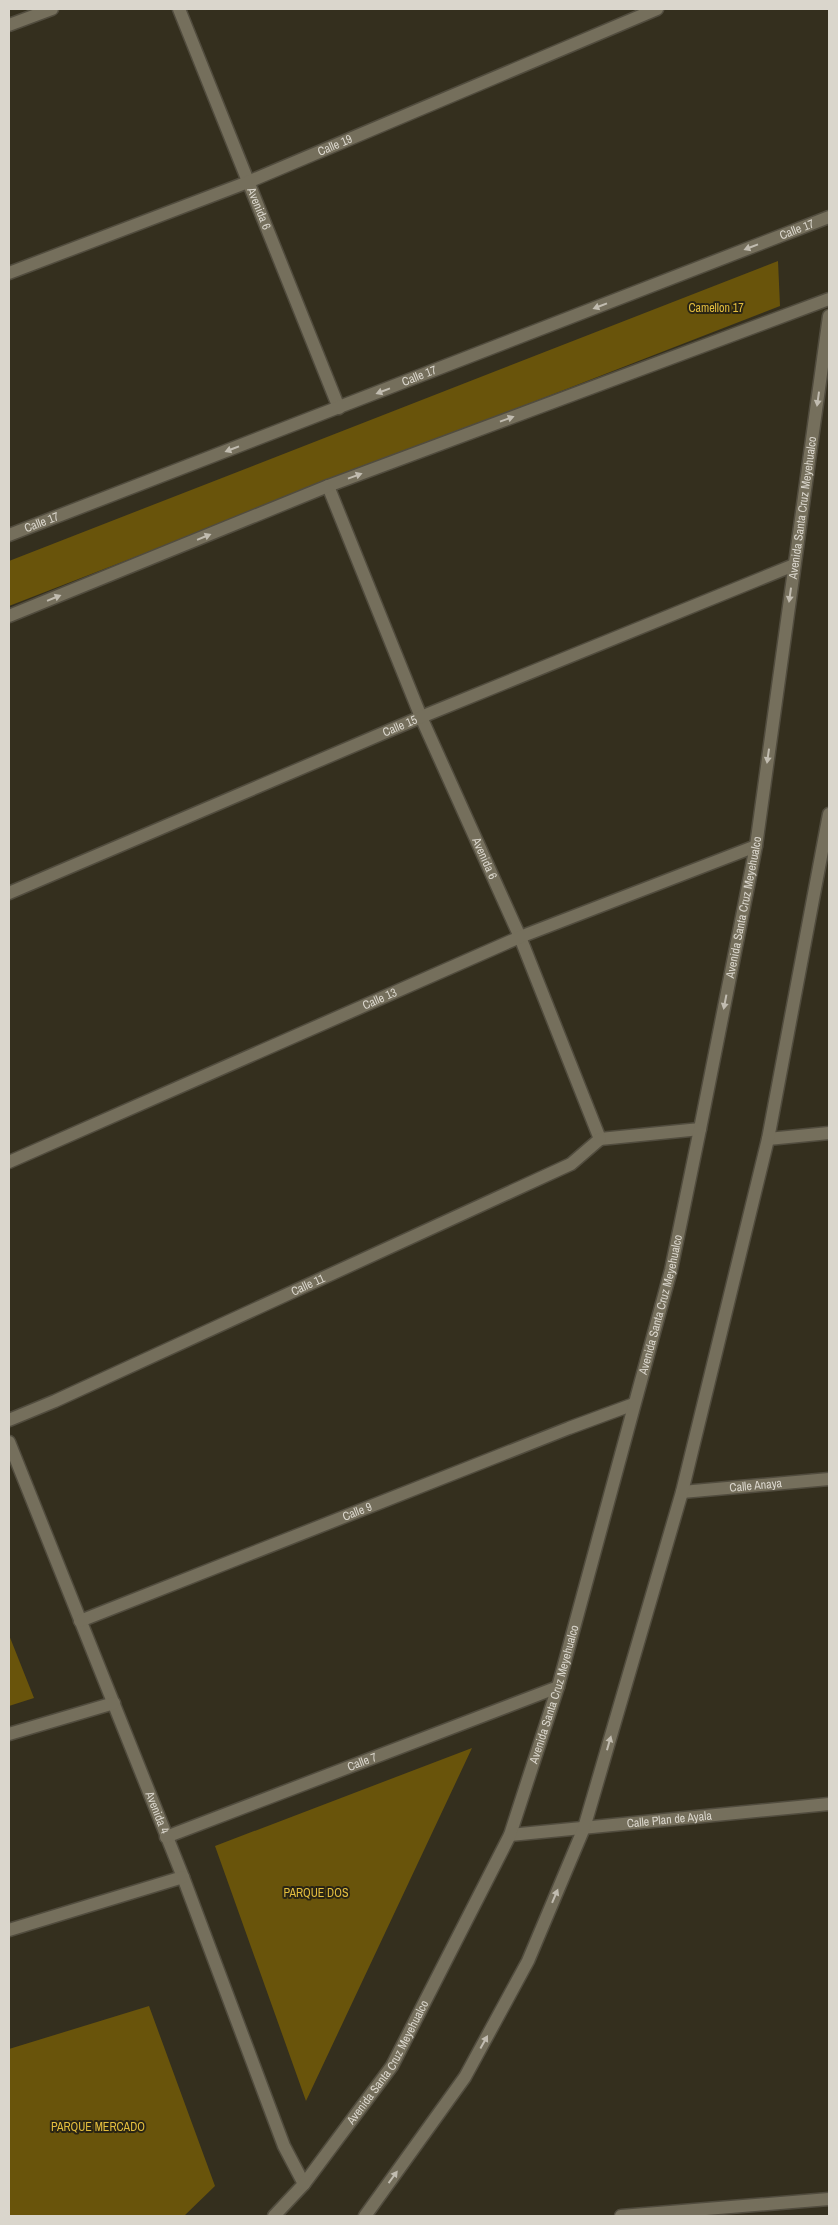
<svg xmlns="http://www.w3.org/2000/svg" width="838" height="2225" viewBox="0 0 838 2225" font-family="'Archivo Narrow',sans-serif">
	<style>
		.park { fill: #69540b }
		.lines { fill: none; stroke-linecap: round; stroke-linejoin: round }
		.minor-casing { stroke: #514c3e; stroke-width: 15 }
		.tertiary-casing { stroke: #514c3e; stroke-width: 15 }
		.minor { stroke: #756f5c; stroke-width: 12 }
		.tertiary { stroke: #756f5c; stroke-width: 12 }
		.oneway { fill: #c1bcb0 }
		.labels { text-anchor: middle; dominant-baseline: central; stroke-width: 4; stroke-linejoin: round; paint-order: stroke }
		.street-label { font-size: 12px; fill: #dad6cc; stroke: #2a2514 }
		.park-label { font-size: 12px; fill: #e4be3e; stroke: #2a2514 }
	</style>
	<rect width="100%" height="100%" fill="#342f1e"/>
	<path class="park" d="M778,261L780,306L9,606V561Z
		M9,1635L34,1698L9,1706Z
		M472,1748L306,2101L215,1846Z
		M149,2006L215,2186L184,2216H9V2049Z"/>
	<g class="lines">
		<g class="minor-casing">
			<g id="minor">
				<path id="s1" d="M179,9L339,408"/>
				<path d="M9,25L52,9"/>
				<path id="s2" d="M9,273L248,182L657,9"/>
				<path id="s3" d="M328,486L421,717L520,937L600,1139"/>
				<path id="s4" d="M9,893L421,717L794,565"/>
				<path d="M600,1139L700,1129"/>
				<path d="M768,1139L829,1133"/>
				<path id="s5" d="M9,1162L520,937L756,846"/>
				<path id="s6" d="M9,1420L55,1401L571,1164L600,1139"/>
				<path id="s7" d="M9,1442L183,1877L284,2146L304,2184"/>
				<path id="s8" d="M682,1492L829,1479"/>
				<path id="s9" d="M80,1621L569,1428L634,1404"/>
				<path d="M9,1734L114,1703"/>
				<path id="s10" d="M510,1835L829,1804"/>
				<path id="s11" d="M166,1837L558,1687"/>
				<path d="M9,1930L183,1877"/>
				<path d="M621,2216L829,2199"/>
			</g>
		</g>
		<g class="tertiary-casing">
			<g id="tertiary">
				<path id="s12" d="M9,535L829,217"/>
				<path d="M9,616L328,486L829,299"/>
				<path id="s13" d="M274,2216L304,2184L392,2066L510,1835L558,1687L671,1270L700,1129L756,846L829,316"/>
				<path d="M365,2216L465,2077L528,1961L584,1828L682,1492L768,1139L829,814"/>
			</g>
		</g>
		<use href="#minor" class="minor"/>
		<use href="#tertiary" class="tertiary"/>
	</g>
	<defs><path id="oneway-solid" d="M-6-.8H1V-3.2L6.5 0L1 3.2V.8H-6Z" transform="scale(1.25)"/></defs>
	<g class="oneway">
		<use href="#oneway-solid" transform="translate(751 247) rotate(159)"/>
		<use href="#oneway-solid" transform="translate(600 306) rotate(159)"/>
		<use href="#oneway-solid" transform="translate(383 391) rotate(159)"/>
		<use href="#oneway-solid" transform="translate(818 399) rotate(98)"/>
		<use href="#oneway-solid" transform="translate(507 419) rotate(-20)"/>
		<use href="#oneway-solid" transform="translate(232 449) rotate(159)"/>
		<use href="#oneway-solid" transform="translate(355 476) rotate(-20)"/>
		<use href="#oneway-solid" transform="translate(204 537) rotate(-22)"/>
		<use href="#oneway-solid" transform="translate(790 595) rotate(98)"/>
		<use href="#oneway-solid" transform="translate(54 598) rotate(-22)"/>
		<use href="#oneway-solid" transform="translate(768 756) rotate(98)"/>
		<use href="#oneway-solid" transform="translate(725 1002) rotate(101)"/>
		<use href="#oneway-solid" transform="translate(609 1743) rotate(-74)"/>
		<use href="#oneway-solid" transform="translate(555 1896) rotate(-67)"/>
		<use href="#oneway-solid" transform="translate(484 2042) rotate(-61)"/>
		<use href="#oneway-solid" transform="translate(393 2177) rotate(-54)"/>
	</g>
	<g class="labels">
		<g class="street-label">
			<text stroke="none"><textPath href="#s2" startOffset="350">Calle 19</textPath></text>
			<text stroke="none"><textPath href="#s1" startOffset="215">Avenida 6</textPath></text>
			<text stroke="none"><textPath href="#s12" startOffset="845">Calle 17</textPath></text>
			<text stroke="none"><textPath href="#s12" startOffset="440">Calle 17</textPath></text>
			<text stroke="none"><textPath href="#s13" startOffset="1812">Avenida Santa Cruz Meyehualco</textPath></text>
			<text stroke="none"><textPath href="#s12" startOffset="35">Calle 17</textPath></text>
			<text stroke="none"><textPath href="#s4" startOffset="425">Calle 15</textPath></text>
			<text stroke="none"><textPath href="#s3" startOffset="404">Avenida 6</textPath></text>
			<text stroke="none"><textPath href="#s13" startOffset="1408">Avenida Santa Cruz Meyehualco</textPath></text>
			<text stroke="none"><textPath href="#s5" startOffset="405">Calle 13</textPath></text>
			<text stroke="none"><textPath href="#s6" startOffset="328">Calle 11</textPath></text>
			<text stroke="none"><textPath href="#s13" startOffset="1002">Avenida Santa Cruz Meyehualco</textPath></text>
			<text stroke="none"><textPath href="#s8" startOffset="74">Calle Anaya</textPath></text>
			<text stroke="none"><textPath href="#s9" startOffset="298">Calle 9</textPath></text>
			<text stroke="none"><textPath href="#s13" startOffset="598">Avenida Santa Cruz Meyehualco</textPath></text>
			<text stroke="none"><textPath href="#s11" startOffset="210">Calle 7</textPath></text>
			<text stroke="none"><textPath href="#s7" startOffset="399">Avenida 4</textPath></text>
			<text stroke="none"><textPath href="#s10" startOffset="160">Calle Plan de Ayala</textPath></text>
			<text stroke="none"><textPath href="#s13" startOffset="192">Avenida Santa Cruz Meyehualco</textPath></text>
		</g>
		<g class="park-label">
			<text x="716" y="308">Camellon 17</text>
			<text x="316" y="1893">PARQUE DOS</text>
			<text x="98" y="2127">PARQUE MERCADO</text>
		</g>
	</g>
	<rect width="838" height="2225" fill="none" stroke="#dad6cc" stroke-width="20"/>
</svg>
